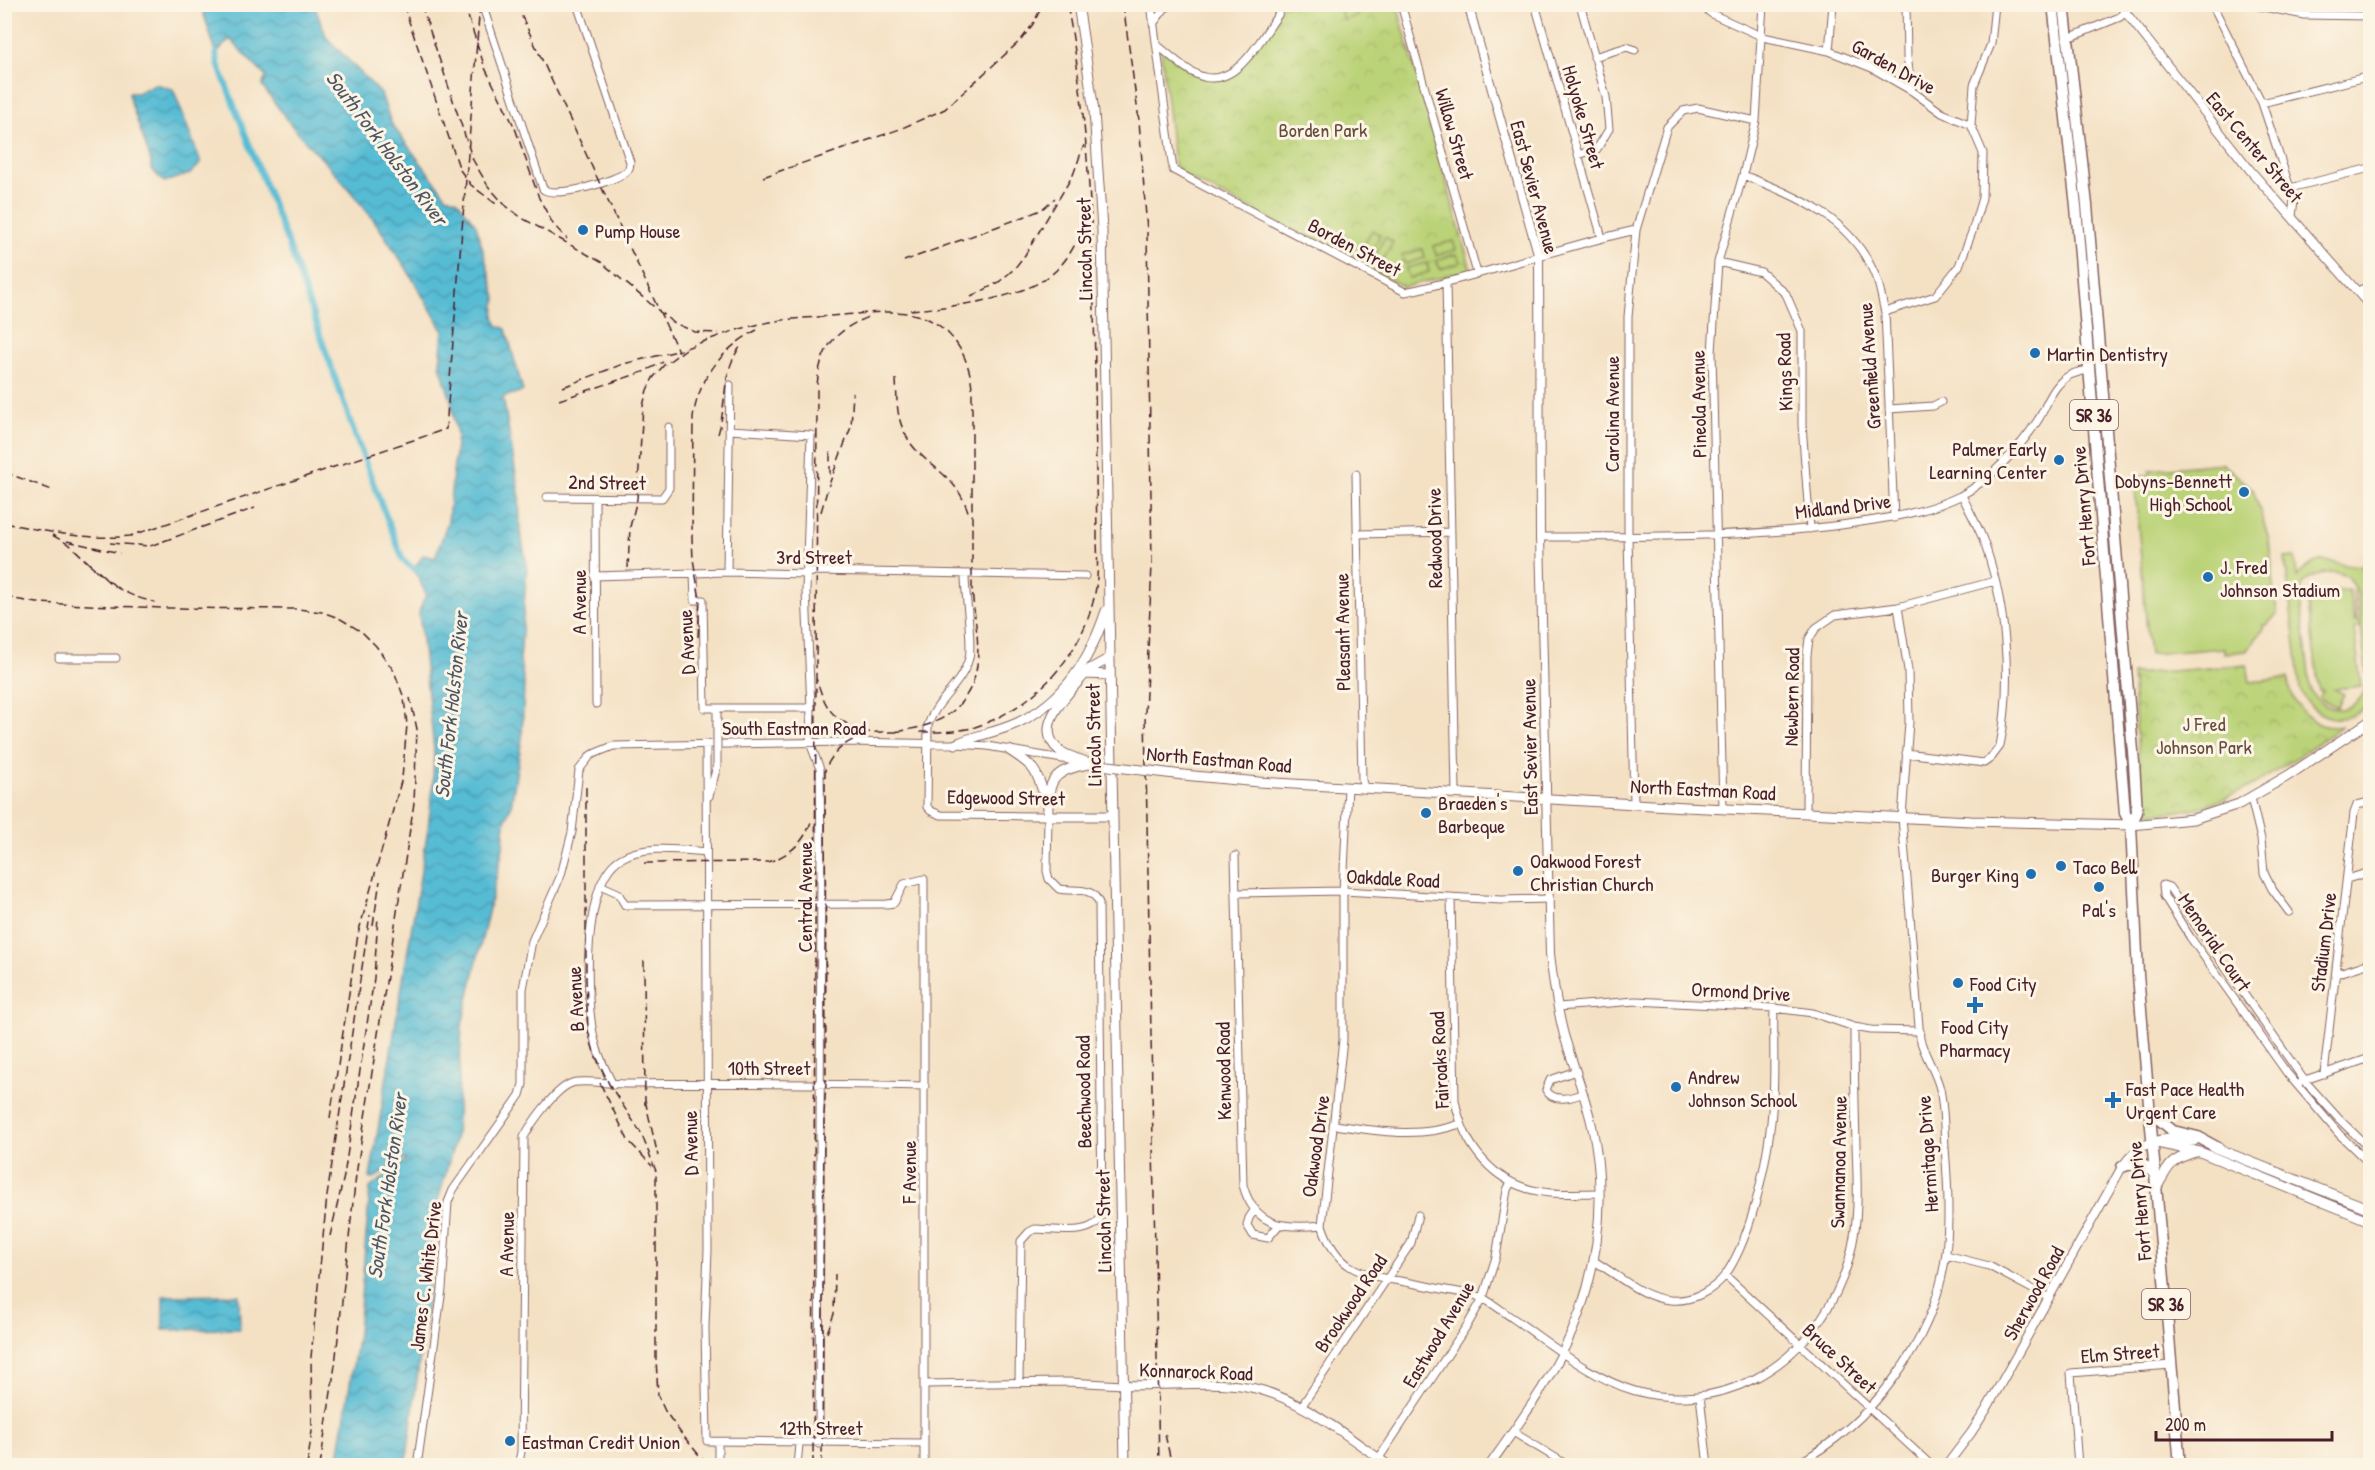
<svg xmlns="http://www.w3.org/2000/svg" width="2375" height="1470" viewBox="0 0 2375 1470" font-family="'Patrick Hand',sans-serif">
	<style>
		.park { fill: url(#park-crowns); stroke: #827952; stroke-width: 1.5 }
		.pitch { fill: #bbd378; stroke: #827952; stroke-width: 1.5; fill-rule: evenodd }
		.water { fill: url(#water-waves); stroke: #506e80; stroke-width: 1.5 }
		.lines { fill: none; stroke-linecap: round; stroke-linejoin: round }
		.canal { stroke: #56bcd4; stroke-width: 6 }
		.minor-casing { stroke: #866361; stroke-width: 9 }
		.tertiary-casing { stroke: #866361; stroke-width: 10 }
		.secondary-casing { stroke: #866361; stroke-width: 11 }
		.primary-casing { stroke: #866361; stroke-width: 13 }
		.minor { stroke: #fff; stroke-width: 7 }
		.tertiary { stroke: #fff; stroke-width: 8 }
		.secondary { stroke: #fff; stroke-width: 9 }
		.primary { stroke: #fff; stroke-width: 10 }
		.rail { stroke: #4a1f2b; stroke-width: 1.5; stroke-dasharray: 9 4.5; stroke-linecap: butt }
		.minor-bridge-casing { stroke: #866361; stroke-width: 9; stroke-linecap: butt }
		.secondary-bridge-casing { stroke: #866361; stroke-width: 11; stroke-linecap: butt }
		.minor-bridge { stroke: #fff; stroke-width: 7 }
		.secondary-bridge { stroke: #fff; stroke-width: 9 }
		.poi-dot { fill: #1f6fb2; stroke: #fcf5e5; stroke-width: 2 }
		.labels { text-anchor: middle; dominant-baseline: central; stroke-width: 6; stroke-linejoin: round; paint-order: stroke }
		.shield { fill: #fcf5e5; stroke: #7f5f63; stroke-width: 1.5 }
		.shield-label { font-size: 18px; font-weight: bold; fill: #4a1f2b }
		.street-label { font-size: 20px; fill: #4a1f2b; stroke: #fcf5e5 }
		.park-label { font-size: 20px; fill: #664c3e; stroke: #fcf5e5 }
		.poi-label { font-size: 20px; fill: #4a1f2b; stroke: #fcf5e5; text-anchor: start }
		.water-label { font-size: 21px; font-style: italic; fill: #4e5666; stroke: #fcf5e5 }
	</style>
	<defs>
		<pattern id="park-crowns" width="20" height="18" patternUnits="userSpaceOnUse" patternTransform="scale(1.5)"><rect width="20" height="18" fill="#bbd378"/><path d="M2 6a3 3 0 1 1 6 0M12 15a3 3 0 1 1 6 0" fill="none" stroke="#a2b568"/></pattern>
		<pattern id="water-waves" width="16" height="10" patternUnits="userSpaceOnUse" patternTransform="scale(1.5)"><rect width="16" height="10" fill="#56bcd4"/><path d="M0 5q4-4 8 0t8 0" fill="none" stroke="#4998ac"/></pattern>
	</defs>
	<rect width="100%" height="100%" fill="#fcf5e5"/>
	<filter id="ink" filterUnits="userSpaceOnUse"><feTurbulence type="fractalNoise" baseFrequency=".0167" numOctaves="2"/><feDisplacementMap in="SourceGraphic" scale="12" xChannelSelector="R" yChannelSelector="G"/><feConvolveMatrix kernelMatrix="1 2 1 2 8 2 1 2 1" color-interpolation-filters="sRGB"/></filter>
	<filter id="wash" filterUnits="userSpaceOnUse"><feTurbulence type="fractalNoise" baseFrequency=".008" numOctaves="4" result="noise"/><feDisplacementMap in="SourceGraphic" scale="24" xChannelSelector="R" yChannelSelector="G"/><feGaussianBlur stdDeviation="1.35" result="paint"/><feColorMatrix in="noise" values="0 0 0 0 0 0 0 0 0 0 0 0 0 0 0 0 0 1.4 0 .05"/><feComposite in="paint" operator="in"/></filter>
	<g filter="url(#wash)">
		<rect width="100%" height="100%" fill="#f4e1c4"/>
		<path class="park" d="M1283,5H1397L1471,270L1404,287L1175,171L1161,49L1203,77H1225L1238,69Z
			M2247,665L2250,682L2288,678C2291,705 2313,732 2342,726C2290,761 2237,806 2172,812C2162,813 2153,814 2145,810L2142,802L2132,674Z"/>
		<path class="pitch" d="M1339,5H1354L1357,16L1343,20Z
			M1372,230L1380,235L1371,254L1362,249Z
			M1385,237L1393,242L1383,260L1375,256Z
			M1453,241L1456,250L1436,255L1433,246Z
			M1423,249L1425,258L1405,264L1402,255Z
			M1457,254L1460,263L1440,269L1437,260Z
			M1427,263L1429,272L1409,278L1406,268Z
			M2222,463L2253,489L2269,540L2277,614L2267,625H2263V630L2246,651L2224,653V648L2149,654L2134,476L2150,475V470Z
			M2295,557L2297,577C2325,545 2335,570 2364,566L2370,622V700C2350,730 2312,721 2300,689L2285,558ZM2335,572L2347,576L2357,592L2367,680C2364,712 2327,720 2311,691L2300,600C2300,575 2315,574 2335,572Z
			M2353,589L2357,621H2359L2360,627L2354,628L2361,686L2334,689L2344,694L2337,707L2319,698L2323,691H2319L2307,595L2349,590L2354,622L2356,621Z"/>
		<path class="water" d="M201,5H314L327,38L381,94L392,125L446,196L457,200L476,225L496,298L494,317L498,326L506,329L523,391L503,397L519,493L520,531L527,565L520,661L524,683L522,738L511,806L505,821L503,848L462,1025L456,1136L438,1201L437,1222L406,1465H337L358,1334L370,1188L407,1159H403L373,1179L370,1178L428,829L433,784L434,749L419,612L426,594L414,569L423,555L435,558L448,521L457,435L451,400L440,365L443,330L405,266L374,220L338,176L296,131L262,86L266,77L230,39L216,53Z
			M155,84L173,89L175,94L201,163L190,174L164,182L151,169V161L130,100L129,93H137Z
			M239,1295L240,1329L163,1330V1296Z"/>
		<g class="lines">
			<path class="canal" d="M216,53L218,64L289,246L355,435L403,560L414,569"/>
		</g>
	</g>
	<g filter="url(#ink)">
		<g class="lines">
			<g class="minor-casing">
				<path id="minor" d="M482,4L543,189C555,199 619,181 628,170C630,167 630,165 630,162L577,4
					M1151,4L1173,170L1405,292C1483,276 1558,247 1636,230
					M1401,4L1477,273
					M1535,4L1602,238
					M1699,4L1712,14L1763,37L1829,51L1872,68L1912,91L1942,113L1971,125
					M1906,4L1907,57L1912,91
					M2212,4L2262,103L2294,200L2292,216
					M2249,4L2304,15L2370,16
					M1153,24L1165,8L1175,4
					M2066,39L2120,17L2131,4
					M1157,45C1169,54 1189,74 1204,77C1238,86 1261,38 1278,15L1283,4
					M1829,51L1833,4
					M1594,57L1627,47L1635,50
					M2262,103L2370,76
					M1578,155L1597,149L1609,129L1606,97L1580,4
					M1743,175C1799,197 1854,219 1877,280C1881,290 1882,302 1885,312L1894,518
					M2290,188L2370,168
					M1718,262L1761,272L1786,294L1802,331V425L1810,529
					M1446,282L1456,793
					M2357,291L2370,286
					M1885,312L1935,296L1959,266L1972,232L1982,198L1983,153L1971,125L1974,85L1991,44L1995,4
					M1889,409L1933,406L1941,402
					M729,430L811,435L806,591L811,708L810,743L820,769L821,855L819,1444
					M1356,474L1362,780L1364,788
					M547,497L662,498L669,488V427
					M595,499L596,704
					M1357,534L1450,532
					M1540,537C1640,536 1741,538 1841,525C1882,519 1923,514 1960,496C1989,481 2020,448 2038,420C2045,409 2049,395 2058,385C2066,375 2077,371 2090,370
					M727,572L730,385
					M694,574L695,600H703L705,708H811
					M965,575C965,596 973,642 969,658C962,685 936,700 928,725L927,807L931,811L941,815L1048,816L1047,871L1049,879L1059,889C1074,892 1092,885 1099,903L1102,1213C1096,1238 1055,1229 1035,1229L1029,1232L1021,1241L1019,1382
					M594,576L727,572L807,574L815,571L1085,576
					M59,658H116
					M717,724V708
					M706,744L708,1250L705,1326L707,1441L924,1443
					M1906,753L1984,763L1991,758L2000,746C2013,679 2006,600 1982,537C1976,522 1968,509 1962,495
					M1348,787L1343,891V1040L1322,1225C1336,1268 1358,1274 1400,1281C1418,1284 1436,1288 1453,1291C1462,1293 1472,1294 1480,1297C1492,1302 1503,1312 1514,1319C1552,1345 1591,1378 1635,1391C1674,1402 1717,1398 1754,1379C1807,1352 1845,1295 1854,1236C1859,1206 1857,1175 1856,1145C1855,1106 1854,1067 1854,1027
					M709,796L717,766
					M2251,798L2261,839L2264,873L2272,889L2289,912
					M1634,803L1628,536V317L1636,230L1667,127L1683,111L1698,108L1756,121
					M1723,808L1712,352L1718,262L1743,175L1756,121L1763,4
					M1806,813L1807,655L1809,639L1816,628L1835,615L1898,607L1995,581
					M1235,856L1243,1185C1254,1227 1285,1229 1322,1225
					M2347,879L2370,872
					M600,885L618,893L625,905L887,904L894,903L904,884L924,879V1466
					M1236,893L1343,891L1501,900L1549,899
					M1451,897L1455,1100C1463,1146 1494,1185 1543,1192C1561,1195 1580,1193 1599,1193
					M2336,974L2370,963
					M1558,1007L1636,1001L1774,1008L1813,1013L1854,1027L1871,1030L1920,1031
					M1576,1071L1550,1080L1546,1090C1553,1103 1572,1098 1583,1093
					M2324,1074L2354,813L2357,805L2370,802
					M2302,1081L2370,1058
					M613,1085C605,1069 598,1055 594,1038C585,998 582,882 620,859C644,844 680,850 706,852
					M1335,1125C1378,1131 1418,1139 1460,1124
					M2370,1149L2339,1119L2304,1080L2169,887L2163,885L2164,896L2190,937L2287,1073L2339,1134L2370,1164
					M1255,1209L1249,1218L1247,1225L1253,1235L1268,1238L1279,1225
					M1946,1255L1989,1266L2049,1298
					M1594,1261C1618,1275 1642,1298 1670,1300C1692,1302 1713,1291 1726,1274C1754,1233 1770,1149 1773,1099C1775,1069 1773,1038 1774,1008
					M1725,1275L1932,1466
					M925,1384L1068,1382L1124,1385
					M1700,1396L1708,1466
					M1301,1407L1411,1243L1418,1215
					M1513,1432L1569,1466
					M1379,1458L1468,1324L1483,1298L1496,1257L1507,1190L1511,1182
					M417,1466L442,1289L448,1202L453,1190L520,1095L523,1084V989L532,941L561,875L572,832L579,770L591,755L613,746L847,742L956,744L987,746L1074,761
					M518,1466L521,1452L524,1137C532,1122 556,1088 572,1083C583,1079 618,1085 632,1084C729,1082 827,1084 925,1086
					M718,1466V1442
					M797,1466L799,1444
					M1793,1466C1871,1425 1936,1341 1946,1252C1950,1217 1948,1183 1945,1148C1944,1128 1944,1108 1940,1089C1936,1072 1925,1057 1920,1039L1902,817L1909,722L1908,670L1898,607
					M2078,1466L2071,1373L2171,1365"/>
			</g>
			<g class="tertiary-casing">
				<path id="tertiary" d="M1468,4L1539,257L1540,537L1550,954C1553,981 1557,1008 1564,1035C1573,1065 1585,1095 1592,1126C1609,1202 1597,1286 1561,1355C1541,1394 1514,1430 1489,1466
					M2119,4L2250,170L2370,306
					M1124,1385C1165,1387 1208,1380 1249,1387C1302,1398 1346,1436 1390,1466
					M1946,1466L1971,1433L1986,1410L2122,1167C2130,1155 2138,1148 2152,1142"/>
			</g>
			<g class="secondary-casing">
				<path id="secondary" d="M1078,4L1094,111L1102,230L1125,1466
					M1085,674L1110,675
					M956,744C976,735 998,732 1017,723C1065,701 1090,659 1106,611
					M1009,750C1034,766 1037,770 1045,798
					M1089,764C1053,770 1047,780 1048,816H1112
					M1092,764C1082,760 1069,757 1060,751C1030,727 1069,693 1085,674L1090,669L1110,658
					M1183,775L1259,782L1686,807L1971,821L2131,825L2193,819L2239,804L2289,775L2370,721
					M2152,1142L2200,1152L2370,1221
					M2154,1142L2168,1138L2194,1141
					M2213,1147L2370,1209
					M2156,1189C2168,1167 2170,1159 2196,1152"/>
			</g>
			<g class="primary-casing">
				<path id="primary" d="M2053,4L2076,206L2125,813L2131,825
					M2064,4L2087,205L2134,763L2137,812L2131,825L2138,975L2180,1466
					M2149,1111L2173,1131L2198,1137L2218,1148
					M2122,1167C2138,1161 2144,1162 2155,1175"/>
			</g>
			<use href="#minor" class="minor"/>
			<use href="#tertiary" class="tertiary"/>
			<use href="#secondary" class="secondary"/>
			<use href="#primary" class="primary"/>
			<path class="rail" d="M403,4L460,170L471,185L496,204
				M421,4L473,160L488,186L505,205L522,218L601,262L672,322L695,332L719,333
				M464,4L485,68L515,128L539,198L553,224L567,239
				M516,4L678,351C703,342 729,331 756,325C784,318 813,318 842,315C863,314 885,310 906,313C945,317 970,352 972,389C972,453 972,518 972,582C972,618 988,661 967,694C951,722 922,728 893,732
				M1123,4L1139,120L1147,231L1152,565L1145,713L1159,1466
				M763,177L900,129L945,109L1021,40L1033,24L1043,4
				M904,261L1026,216L1041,210L1055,198
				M971,297L999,282L1014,269L1025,255L1073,175L1084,145
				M910,310C951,307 1020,300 1052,274C1070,259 1081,235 1087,214
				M896,379C897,395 896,414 903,429C918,467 956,468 969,515
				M563,387L623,364L677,351
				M559,400L643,372L663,362
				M718,434C727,405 721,371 741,346
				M4,472L52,490
				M830,475V450
				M821,512L828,487L851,427L853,392
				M4,523C46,531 87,541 130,536L446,429L480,4
				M52,535L70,545L90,564
				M67,541L120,553
				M110,543L150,546L255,508
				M628,568L630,527L637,499L643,406L647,390L653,378L664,365L686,349
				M115,586L84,559L111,584C125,593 139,599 155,602
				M4,597L37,603L164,608L298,609L322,612L339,618L362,632L376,646L394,671L404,698L407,725L402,778L358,934L330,1118
				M698,637L700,600L693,559L692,538L693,418C698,380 722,348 757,330
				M860,729C830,719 825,706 816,678L817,386C820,349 834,331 868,317
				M920,732C937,732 958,732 975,727C1035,707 1083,655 1095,593C1099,573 1097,553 1097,533C1093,357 1100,179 1067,4
				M726,733L899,732
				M586,787V978L588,1031L594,1052L609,1084L641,1133L656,1171V1358L658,1396L665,1411L680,1432L708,1466
				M644,863L768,862C790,855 805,842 812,819
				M373,925L380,881
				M644,961L645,1109
				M600,1083L628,1140L652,1166
				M645,1100L658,1156
				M330,1236L344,1176L374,978L378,916
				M827,1333L834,1314L835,1274
				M1165,1434L1172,1466
				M307,1466L312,1431L311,1357L327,1196L370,915
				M320,1466L335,1365L356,1175L414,803L417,729L410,698
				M813,1466L816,678
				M822,1466L824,1114L826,1084L825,770C832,752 847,740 866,735"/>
			<g class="minor-bridge-casing">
				<path id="minor-bridge" d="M717,766V724"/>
			</g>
			<g class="secondary-bridge-casing">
				<path id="secondary-bridge" d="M1092,764L1183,775"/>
			</g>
			<use href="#minor-bridge" class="minor-bridge"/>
			<use href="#secondary-bridge" class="secondary-bridge"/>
		</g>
	</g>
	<g class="poi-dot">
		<circle cx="583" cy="230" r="6"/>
		<circle cx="2035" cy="353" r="6"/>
		<circle cx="2059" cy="460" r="6"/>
		<circle cx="2244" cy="492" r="6"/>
		<circle cx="2208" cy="577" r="6"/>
		<circle cx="1426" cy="813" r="6"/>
		<circle cx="2061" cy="866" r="6"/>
		<circle cx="1518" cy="871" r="6"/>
		<circle cx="2031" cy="874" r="6"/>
		<circle cx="2099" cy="887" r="6"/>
		<circle cx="1958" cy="983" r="6"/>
		<path d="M1972 996h6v6h6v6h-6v6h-6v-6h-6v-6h6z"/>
		<circle cx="1676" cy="1087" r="6"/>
		<path d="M2110 1091h6v6h6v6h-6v6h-6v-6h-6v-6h6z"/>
		<circle cx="510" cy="1441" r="6"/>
	</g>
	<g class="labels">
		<g class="shield">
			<rect x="2070" y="400" width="48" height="30" rx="4.5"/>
			<rect x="2142" y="1289" width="48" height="30" rx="4.5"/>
		</g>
		<g class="shield-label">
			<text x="2094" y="415">SR 36</text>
			<text x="2166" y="1304">SR 36</text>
		</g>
		<g class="street-label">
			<text transform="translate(1894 66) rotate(29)">Garden Drive</text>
			<text transform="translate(1584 117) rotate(74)">Holyoke Street</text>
			<text transform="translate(1455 134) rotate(74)">Willow Street</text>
			<text transform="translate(2255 147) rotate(50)">East Center Street</text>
			<text transform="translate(1535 187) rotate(75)">East Sevier Avenue</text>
			<text transform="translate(1355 247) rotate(28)">Borden Street</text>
			<text transform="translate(1084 249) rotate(-91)">Lincoln Street</text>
			<text transform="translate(1869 366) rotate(-94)">Greenfield Avenue</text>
			<text transform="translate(1784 372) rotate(-92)">Kings Road</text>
			<text transform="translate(1698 404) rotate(-91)">Pineola Avenue</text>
			<text transform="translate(1611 414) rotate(-90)">Carolina Avenue</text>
			<text transform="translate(607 482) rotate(1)">2nd Street</text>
			<text transform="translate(1843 506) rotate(-7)">Midland Drive</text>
			<text transform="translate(2083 506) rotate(-95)">Fort Henry Drive</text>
			<text transform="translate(1434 538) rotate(-91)">Redwood Drive</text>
			<text x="814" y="556">3rd Street</text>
			<text transform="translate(578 602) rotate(-90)">A Avenue</text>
			<text transform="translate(1342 632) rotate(-91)">Pleasant Avenue</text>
			<text transform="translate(686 642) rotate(-93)">D Avenue</text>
			<text transform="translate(1791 697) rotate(-89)">Newbern Road</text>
			<text x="794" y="727">South Eastman Road</text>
			<text transform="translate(1093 735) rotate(-91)">Lincoln Street</text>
			<text transform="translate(1529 747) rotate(-91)">East Sevier Avenue</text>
			<text transform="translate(1219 759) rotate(5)">North Eastman Road</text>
			<text transform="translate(1703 789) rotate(3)">North Eastman Road</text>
			<text transform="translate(1006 797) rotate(1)">Edgewood Street</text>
			<text transform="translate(1393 878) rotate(3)">Oakdale Road</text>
			<text transform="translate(804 897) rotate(-90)">Central Avenue</text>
			<text transform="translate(2215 942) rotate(56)">Memorial Court</text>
			<text transform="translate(2323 942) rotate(-83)">Stadium Drive</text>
			<text transform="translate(1741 991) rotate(3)">Ormond Drive</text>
			<text transform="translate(575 999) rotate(-93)">B Avenue</text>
			<text transform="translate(1439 1060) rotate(-93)">Fairoaks Road</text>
			<text x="769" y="1067">10th Street</text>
			<text transform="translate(1223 1071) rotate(-91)">Kenwood Road</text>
			<text transform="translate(1083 1092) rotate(-91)">Beechwood Road</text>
			<text transform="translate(690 1143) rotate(-91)">D Avenue</text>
			<text transform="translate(1315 1146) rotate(-82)">Oakwood Drive</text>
			<text transform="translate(1927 1154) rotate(-94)">Hermitage Drive</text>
			<text transform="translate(1838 1162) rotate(-89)">Swannanoa Avenue</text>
			<text transform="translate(908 1172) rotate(-90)">F Avenue</text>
			<text transform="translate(2139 1201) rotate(-95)">Fort Henry Drive</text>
			<text transform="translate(1103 1221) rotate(-91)">Lincoln Street</text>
			<text transform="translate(506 1244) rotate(-89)">A Avenue</text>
			<text transform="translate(425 1276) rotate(-83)">James C. White Drive</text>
			<text transform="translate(2033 1293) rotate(-61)">Sherwood Road</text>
			<text transform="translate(1350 1303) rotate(-56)">Brookwood Road</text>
			<text transform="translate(1438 1334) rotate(-59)">Eastwood Avenue</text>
			<text transform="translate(2120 1353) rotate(-4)">Elm Street</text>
			<text transform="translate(1840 1358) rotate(43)">Bruce Street</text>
			<text transform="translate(1196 1371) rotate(2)">Konnarock Road</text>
			<text x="821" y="1427">12th Street</text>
		</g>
		<g class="park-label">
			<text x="1323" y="129">Borden Park</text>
			<text x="2204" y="723">J Fred<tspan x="2204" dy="23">Johnson Park</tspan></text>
		</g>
		<g class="poi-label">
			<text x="595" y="230">Pump House</text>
			<text x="2047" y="353">Martin Dentistry</text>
			<text x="2047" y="448" text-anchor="end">Palmer Early<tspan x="2047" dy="23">Learning Center</tspan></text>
			<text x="2232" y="480" text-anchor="end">Dobyns-Bennett<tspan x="2232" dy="23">High School</tspan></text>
			<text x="2220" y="566">J. Fred<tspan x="2220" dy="23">Johnson Stadium</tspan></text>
			<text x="1438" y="802">Braeden's<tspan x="1438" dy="23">Barbeque</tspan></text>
			<text x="1530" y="860">Oakwood Forest<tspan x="1530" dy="23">Christian Church</tspan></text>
			<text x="2073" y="866">Taco Bell</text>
			<text x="2019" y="874" text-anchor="end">Burger King</text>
			<text x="2099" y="909" text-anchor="middle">Pal's</text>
			<text x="1970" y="983">Food City</text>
			<text x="1975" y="1026" text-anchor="middle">Food City<tspan x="1975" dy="23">Pharmacy</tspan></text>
			<text x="1688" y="1076">Andrew<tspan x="1688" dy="23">Johnson School</tspan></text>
			<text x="2126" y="1088">Fast Pace Health<tspan x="2126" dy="23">Urgent Care</tspan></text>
			<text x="522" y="1441">Eastman Credit Union</text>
		</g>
		<g class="water-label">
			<text transform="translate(387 148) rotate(53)">South Fork Holston River</text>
			<text transform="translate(451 705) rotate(-84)">South Fork Holston River</text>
			<text transform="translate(387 1186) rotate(-82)">South Fork Holston River</text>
		</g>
	</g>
	<rect width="2375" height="1470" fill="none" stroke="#fcf5e5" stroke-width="24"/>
	<path d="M2156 1431v9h176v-9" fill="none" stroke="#4a1f2b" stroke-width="3"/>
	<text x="2165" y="1431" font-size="18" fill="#4a1f2b" stroke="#fcf5e5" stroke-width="4.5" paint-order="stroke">200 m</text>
</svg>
